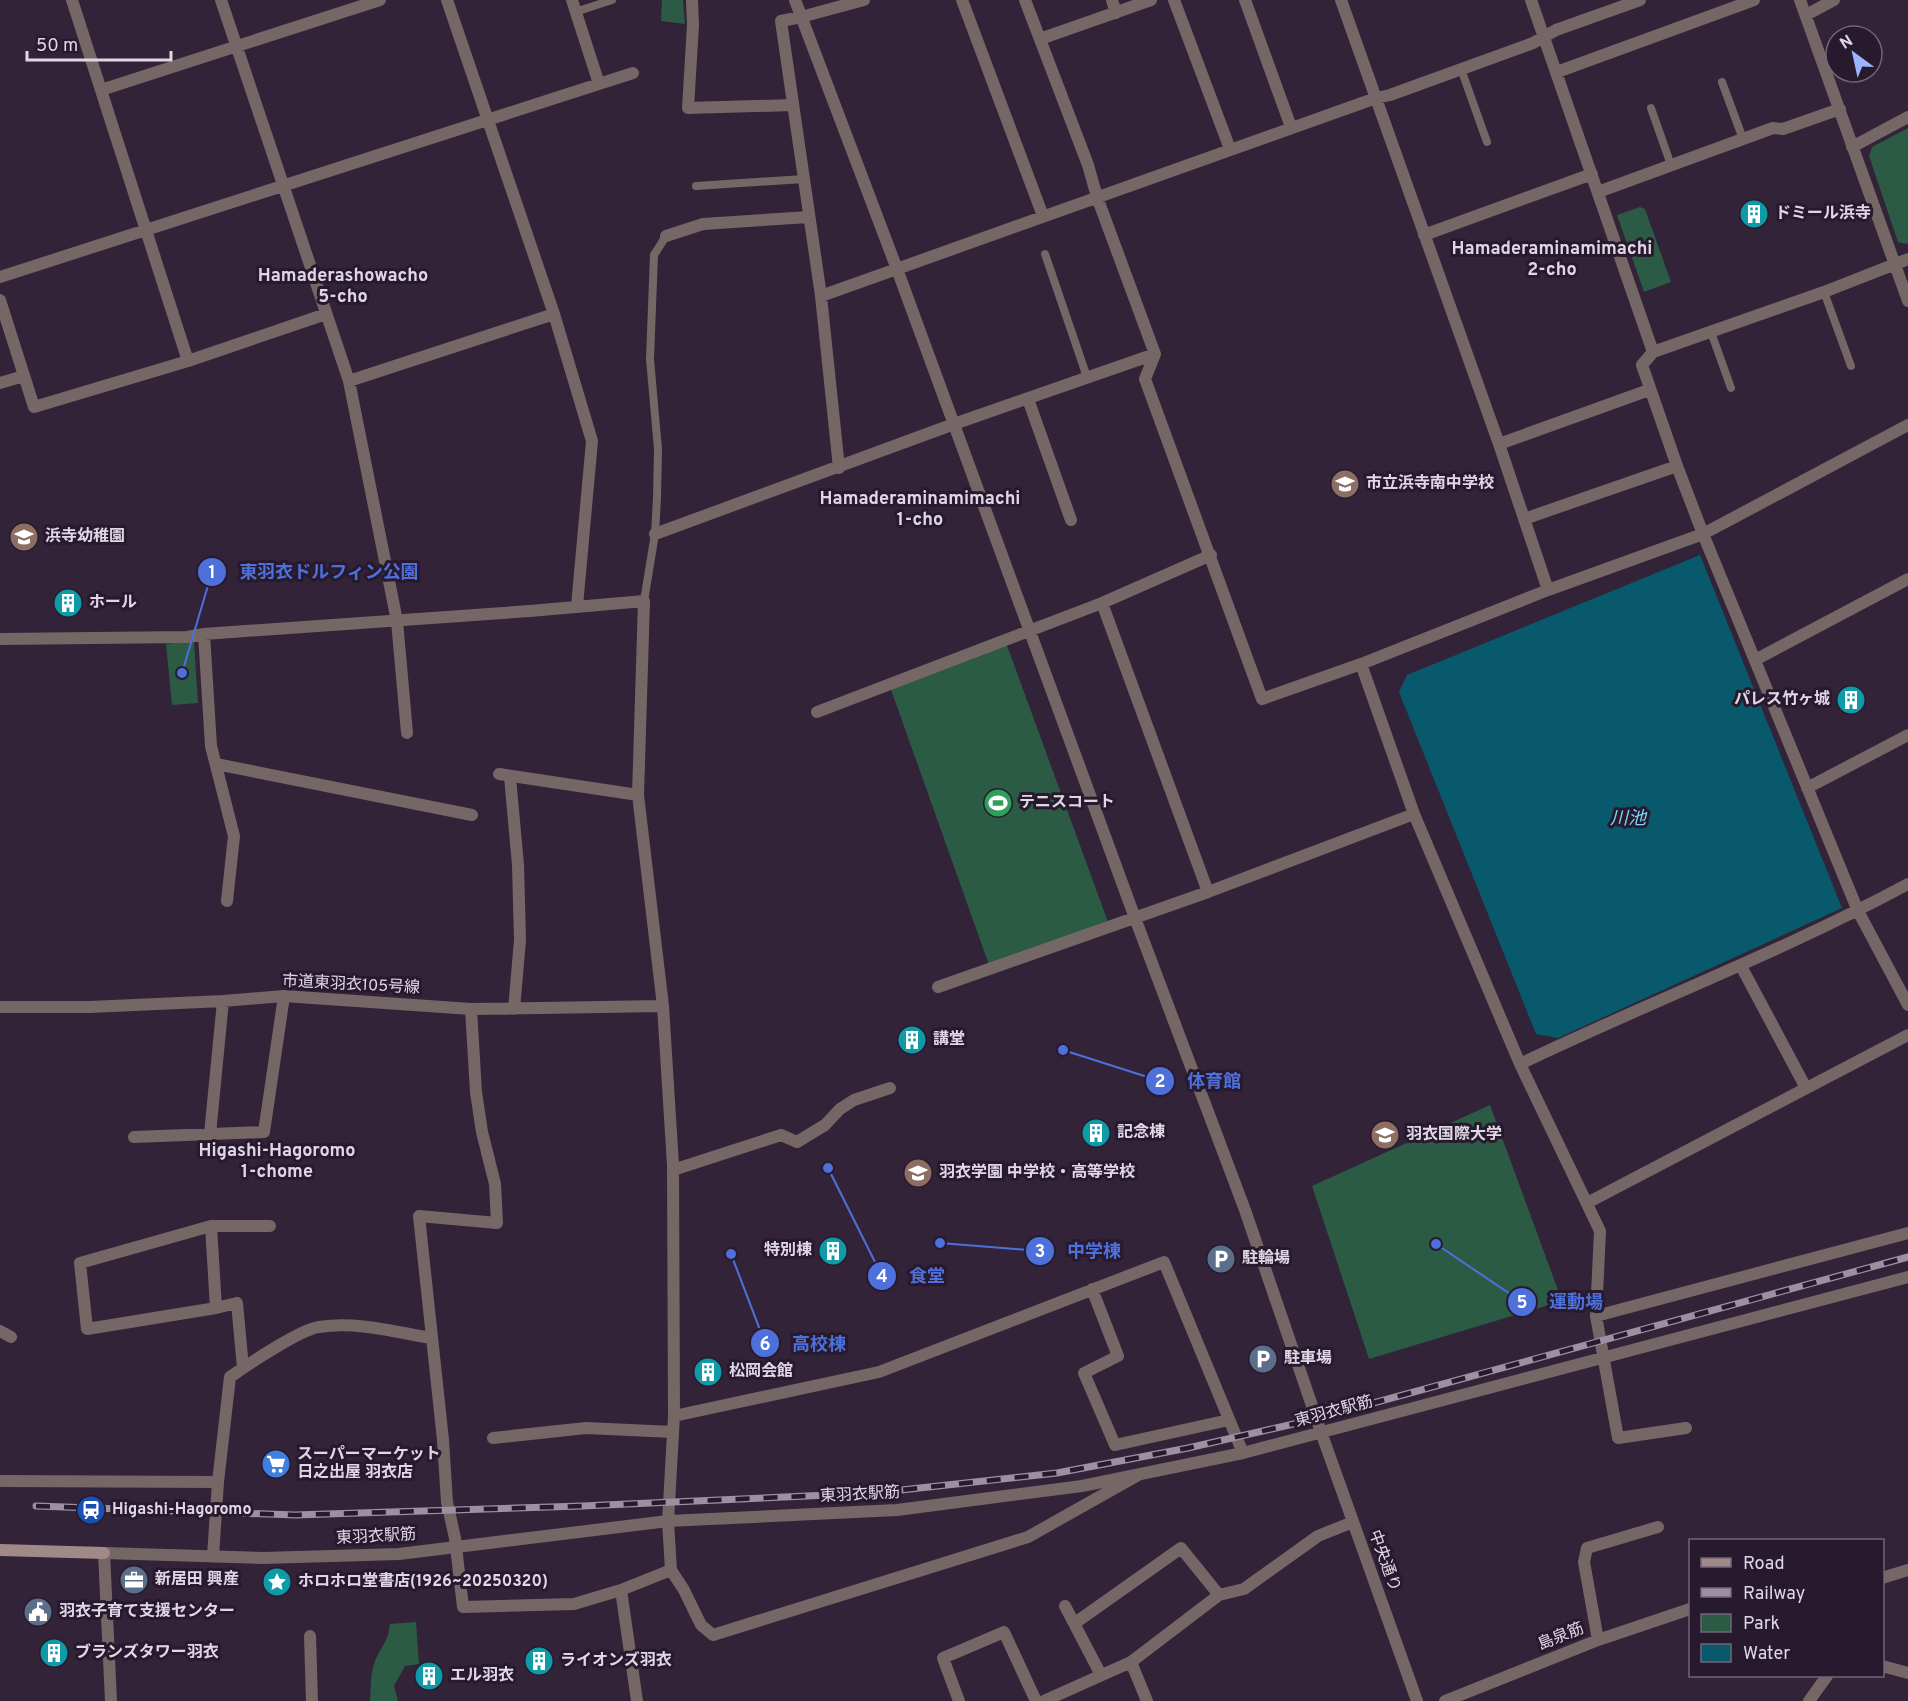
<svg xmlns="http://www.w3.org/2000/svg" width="1908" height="1701" viewBox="0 0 1908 1701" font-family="Overpass,'Noto Sans JP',sans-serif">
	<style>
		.green { fill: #2b5a45 }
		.water { fill: #08596c }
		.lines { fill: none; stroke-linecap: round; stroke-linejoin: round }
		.service { stroke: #756765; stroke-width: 8 }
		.minor { stroke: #756765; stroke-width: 12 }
		.tertiary { stroke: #756765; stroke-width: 12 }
		.secondary { stroke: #a08987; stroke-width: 12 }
		.rail-casing { stroke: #9c90a1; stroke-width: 7 }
		.rail { stroke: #281a2e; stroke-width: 4.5; stroke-dasharray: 14; stroke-linecap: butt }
		.labels { text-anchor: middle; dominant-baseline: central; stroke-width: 6; stroke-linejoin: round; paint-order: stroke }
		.poi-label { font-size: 16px; font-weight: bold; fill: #e0d7e5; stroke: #281a2e; text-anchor: start }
		.street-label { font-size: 16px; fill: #e0d7e5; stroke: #281a2e }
		.neighbourhood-label { font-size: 18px; font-weight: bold; fill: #e0d7e5; stroke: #281a2e }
		.water-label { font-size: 18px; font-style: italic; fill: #79d9f7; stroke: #281a2e }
		.leader { fill: none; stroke: #4e70db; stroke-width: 2 }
		.callout-dot { fill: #4e70db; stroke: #281a2e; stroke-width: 2 }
		.mark-label { font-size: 18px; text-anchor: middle; font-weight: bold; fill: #fff }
		.callout-label { font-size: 18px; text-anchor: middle; font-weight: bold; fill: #4e70db; stroke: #281a2e; stroke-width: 6; stroke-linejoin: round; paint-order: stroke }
	</style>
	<rect width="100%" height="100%" fill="#322338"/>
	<path class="green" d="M662,0H683L685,24L661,21Z
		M1908,128V243L1906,244L1898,242L1869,156L1872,147Z
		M1640,207L1645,209L1671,282L1644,292L1617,215Z
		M1005,640L1108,922L989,965L889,684Z
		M194,641L198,703L172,705L166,644Z
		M1490,1105L1562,1301L1369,1359L1312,1186Z
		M416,1622L419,1664L405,1666L394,1686L398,1701H370C371,1688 370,1674 375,1661C381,1646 388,1643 390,1624Z"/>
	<path class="water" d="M1700,555L1842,908L1558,1038L1536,1034L1399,692L1407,675Z"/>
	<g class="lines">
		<path class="service" d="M575,12L612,0
			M1461,69L1487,142
			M1722,82L1743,139
			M1651,108L1671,165
			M696,186L804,179
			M1045,254L1087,377
			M1824,292L1851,366
			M1711,332L1731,388
			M644,601L655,534L657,498L658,449L650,359L654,255L666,236"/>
		<path class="minor" d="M72,0L188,361
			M221,0L349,381L397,621L407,733
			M447,0L554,314L592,441L577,606
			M572,0L599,84
			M692,0L693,25L688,108L793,105
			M795,0L897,269L1135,918L1245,1210L1321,1432L1417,1701
			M962,0L1043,216
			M1025,0L1088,165L1097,197L1155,354L1145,379L1262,699L1361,664L1548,590L1703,534L1908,425
			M1112,0L1116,13
			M1174,0L1230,149
			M1245,0L1291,127
			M1341,0L1499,444L1548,590
			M1531,0L1653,352
			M1800,0L1908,301
			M1806,15L1834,0
			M1040,39L1151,0
			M1557,72L1754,0
			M101,90L380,0
			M1852,147L1908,117
			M1598,192L1773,128L1783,129L1840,109
			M1424,235L1592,174
			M666,236L703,224L809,217
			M1908,259L1824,292L1653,352L1642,365L1677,466L1703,534L1858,911L1908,1005
			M0,277L633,73
			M821,296L1376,98L1390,95L1533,43L1556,30L1640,0
			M0,300L34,407L188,361L326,314
			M349,381L554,314
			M0,383L24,376
			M1028,399L1071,520
			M1499,444L1649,390
			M839,468L821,296L781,21L801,17L864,0
			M1524,519L1677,466
			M655,534L954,424L1155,354
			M1102,603L1208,892
			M204,634L211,746L234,836L227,901
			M0,639L187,637L204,634L530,611L644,601L638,795L663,1006L673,1165L674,1416L668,1521L671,1570L684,1590L701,1625L713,1635L1028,1537L1140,1474
			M1755,660L1908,579
			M1361,664L1414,814L1520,1064L1600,1231L1596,1316L1618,1438L1686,1428
			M817,712L1102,603L1211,555
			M216,764L472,815
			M499,774L638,795
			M510,777L518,865L520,940L514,1009
			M1807,788L1908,735
			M1741,966L1806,1088
			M938,987L1208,892L1414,814
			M0,1007H90L223,1001L284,996L471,1009L663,1006
			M471,1009L476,1092L482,1132L495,1184L497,1223L419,1216L443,1440L447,1502L455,1538L463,1607L574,1604L621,1590
			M1520,1064C1649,1002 1782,952 1908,884
			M210,1134L223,1001
			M134,1137L264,1132L284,996
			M673,1170L781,1135L797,1142L825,1125L840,1109L854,1100L890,1088
			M1587,1203L1908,1035
			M211,1226L216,1308
			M1092,1289L1118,1356L1084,1373L1115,1445L1229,1420
			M1596,1316L1908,1233
			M0,1331L11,1337
			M243,1368L237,1303L216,1308L87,1329L80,1263L211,1226H270
			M674,1416L879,1372L1164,1262L1243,1453
			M493,1438L586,1428L673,1432
			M0,1481L218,1482L230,1377C247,1365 301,1329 319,1327C356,1321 395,1332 431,1338
			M668,1521L897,1510L1082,1486L1243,1453L1908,1277
			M104,1553L111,1701
			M213,1556L218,1482
			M1882,1578L1908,1570
			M1065,1606L1101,1675
			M1075,1623L1181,1548L1219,1595
			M310,1636L312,1701
			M1598,1640L1584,1562L1587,1548L1658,1527
			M1131,1662L1147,1701
			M1882,1666L1908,1673
			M637,1701L621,1590L671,1570
			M959,1701L943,1658L1004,1632L1036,1701
			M1044,1701L1131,1662L1219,1595L1244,1589L1318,1536L1353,1522
			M1445,1701L1598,1640L1690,1609
			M1809,1701L1827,1676"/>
		<path class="tertiary" d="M104,1553L263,1558L399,1554L668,1521"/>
		<path class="secondary" d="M0,1550L104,1553"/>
		<g class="rail-casing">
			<path id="rail" d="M36,1506L295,1515L582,1506L874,1493L1057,1473L1188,1448L1311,1420L1908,1257"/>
		</g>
		<use href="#rail" class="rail"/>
	</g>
	<defs>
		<g id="building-disc" transform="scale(1.5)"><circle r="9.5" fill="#0f9aa8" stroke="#281a2e"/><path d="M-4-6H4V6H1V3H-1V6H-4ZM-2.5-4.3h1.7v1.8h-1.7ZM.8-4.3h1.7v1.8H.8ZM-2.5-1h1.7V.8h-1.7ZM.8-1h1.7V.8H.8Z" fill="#fff"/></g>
		<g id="school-disc" transform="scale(1.5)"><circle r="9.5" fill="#8d6e63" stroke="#281a2e"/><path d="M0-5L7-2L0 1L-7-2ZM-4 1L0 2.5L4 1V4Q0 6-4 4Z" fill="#fff"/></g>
		<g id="stadium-disc" transform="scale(1.5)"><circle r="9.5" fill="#2e9e5b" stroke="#281a2e"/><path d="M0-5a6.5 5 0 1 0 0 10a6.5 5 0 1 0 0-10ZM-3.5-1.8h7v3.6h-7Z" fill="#fff"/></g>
		<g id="parking-disc" transform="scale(1.5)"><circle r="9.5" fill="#5c6f8a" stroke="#281a2e"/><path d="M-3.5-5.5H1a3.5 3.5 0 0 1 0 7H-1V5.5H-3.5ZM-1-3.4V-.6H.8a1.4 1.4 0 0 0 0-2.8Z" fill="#fff"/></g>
		<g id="supermarket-disc" transform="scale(1.5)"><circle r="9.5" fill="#3f7fe0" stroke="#281a2e"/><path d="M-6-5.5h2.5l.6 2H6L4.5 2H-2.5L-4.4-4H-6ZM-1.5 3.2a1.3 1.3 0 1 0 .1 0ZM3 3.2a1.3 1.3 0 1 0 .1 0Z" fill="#fff"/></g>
		<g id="station-disc" transform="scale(1.5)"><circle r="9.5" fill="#1a4fb4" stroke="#281a2e"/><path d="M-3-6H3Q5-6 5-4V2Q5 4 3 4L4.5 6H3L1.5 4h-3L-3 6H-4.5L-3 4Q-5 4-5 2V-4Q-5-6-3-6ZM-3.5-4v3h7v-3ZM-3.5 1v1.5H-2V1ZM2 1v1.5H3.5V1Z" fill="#fff"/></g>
		<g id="office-disc" transform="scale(1.5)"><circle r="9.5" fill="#5c6f8a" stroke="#281a2e"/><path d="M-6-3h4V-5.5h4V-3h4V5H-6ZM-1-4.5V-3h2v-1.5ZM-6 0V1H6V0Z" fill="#fff"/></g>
		<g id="sight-disc" transform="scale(1.5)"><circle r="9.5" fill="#0f9aa8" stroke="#281a2e"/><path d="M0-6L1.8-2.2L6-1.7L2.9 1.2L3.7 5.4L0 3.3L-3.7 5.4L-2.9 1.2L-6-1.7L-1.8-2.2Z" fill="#fff"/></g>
		<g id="civic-disc" transform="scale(1.5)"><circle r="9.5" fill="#5c6f8a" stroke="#281a2e"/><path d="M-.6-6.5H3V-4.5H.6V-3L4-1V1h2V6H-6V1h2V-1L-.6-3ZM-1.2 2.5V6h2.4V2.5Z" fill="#fff"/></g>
	</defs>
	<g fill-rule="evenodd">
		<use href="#building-disc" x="1754" y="214"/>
		<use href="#school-disc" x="1345" y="484"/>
		<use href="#school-disc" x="24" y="537"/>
		<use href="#building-disc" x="68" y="603"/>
		<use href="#building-disc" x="1851" y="700"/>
		<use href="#stadium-disc" x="998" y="803"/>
		<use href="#building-disc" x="912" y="1040"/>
		<use href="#building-disc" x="1096" y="1133"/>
		<use href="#school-disc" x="1385" y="1135"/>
		<use href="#school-disc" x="918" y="1173"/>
		<use href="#building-disc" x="833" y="1251"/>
		<use href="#parking-disc" x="1221" y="1259"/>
		<use href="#parking-disc" x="1263" y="1359"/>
		<use href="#building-disc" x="708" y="1372"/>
		<use href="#supermarket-disc" x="276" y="1464"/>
		<use href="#station-disc" x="91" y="1510"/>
		<use href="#office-disc" x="134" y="1580"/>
		<use href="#sight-disc" x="277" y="1582"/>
		<use href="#civic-disc" x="38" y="1612"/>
		<use href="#building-disc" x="54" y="1653"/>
		<use href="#building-disc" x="539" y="1661"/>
		<use href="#building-disc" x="429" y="1676"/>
	</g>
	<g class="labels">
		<g class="poi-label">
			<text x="1775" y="214">ドミール浜寺</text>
			<text x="1366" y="484">市立浜寺南中学校</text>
			<text x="45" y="537">浜寺幼稚園</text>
			<text x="89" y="603">ホール</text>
			<text x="1830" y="700" text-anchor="end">パレス竹ヶ城</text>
			<text x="1019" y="803">テニスコート</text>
			<text x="933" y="1040">講堂</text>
			<text x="1117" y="1133">記念棟</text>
			<text x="1406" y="1135">羽衣国際大学</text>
			<text x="939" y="1173">羽衣学園 中学校・高等学校</text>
			<text x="812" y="1251" text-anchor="end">特別棟</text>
			<text x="1242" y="1259">駐輪場</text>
			<text x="1284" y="1359">駐車場</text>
			<text x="729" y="1372">松岡会館</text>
			<text x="297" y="1455">スーパーマーケット<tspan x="297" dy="18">日之出屋 羽衣店</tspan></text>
			<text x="112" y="1510">Higashi-Hagoromo</text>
			<text x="155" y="1580">新居田 興産</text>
			<text x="298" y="1582">ホロホロ堂書店(1926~20250320)</text>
			<text x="59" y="1612">羽衣子育て支援センター</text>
			<text x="75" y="1653">ブランズタワー羽衣</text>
			<text x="560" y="1661">ライオンズ羽衣</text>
			<text x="450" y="1676">エル羽衣</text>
		</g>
		<g class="street-label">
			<text transform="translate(351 985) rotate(3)">市道東羽衣105号線</text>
			<text transform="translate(1334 1412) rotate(-15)">東羽衣駅筋</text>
			<text transform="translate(860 1495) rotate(-3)">東羽衣駅筋</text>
			<text transform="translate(376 1537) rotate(-3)">東羽衣駅筋</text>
			<text transform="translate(1384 1561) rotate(70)">中央通り</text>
			<text transform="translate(1561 1637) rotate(-22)">島泉筋</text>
		</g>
		<g class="neighbourhood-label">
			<text x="1552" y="249">Hamaderaminamimachi<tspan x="1552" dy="21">2-cho</tspan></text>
			<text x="343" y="276">Hamaderashowacho<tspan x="343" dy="21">5-cho</tspan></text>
			<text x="920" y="499">Hamaderaminamimachi<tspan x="920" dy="21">1-cho</tspan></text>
			<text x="277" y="1151">Higashi-Hagoromo<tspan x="277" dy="21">1-chome</tspan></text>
		</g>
		<g class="water-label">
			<text x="1628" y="819">川池</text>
		</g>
	</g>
	<path class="leader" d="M182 673L212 572M1063 1050L1160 1081M940 1243L1040 1251M828 1168L882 1276M1436 1244L1522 1302M731 1254L765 1343"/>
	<g class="callout-dot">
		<circle cx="182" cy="673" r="6"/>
		<circle cx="1063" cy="1050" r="6"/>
		<circle cx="940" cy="1243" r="6"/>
		<circle cx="828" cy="1168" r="6"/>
		<circle cx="1436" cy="1244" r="6"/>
		<circle cx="731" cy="1254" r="6"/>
		<circle cx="212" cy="572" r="15"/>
		<circle cx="1160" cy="1081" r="15"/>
		<circle cx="1040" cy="1251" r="15"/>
		<circle cx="882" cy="1276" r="15"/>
		<circle cx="1522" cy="1302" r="15"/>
		<circle cx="765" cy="1343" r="15"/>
	</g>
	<g class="mark-label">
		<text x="212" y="578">1</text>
		<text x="1160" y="1087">2</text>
		<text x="1040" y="1257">3</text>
		<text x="882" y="1282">4</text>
		<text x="1522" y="1308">5</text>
		<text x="765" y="1350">6</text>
	</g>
	<g class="callout-label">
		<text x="329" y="578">東羽衣ドルフィン公園</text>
		<text x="1214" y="1087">体育館</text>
		<text x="1094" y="1257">中学棟</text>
		<text x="927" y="1282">食堂</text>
		<text x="1576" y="1308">運動場</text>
		<text x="819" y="1350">高校棟</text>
	</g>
	<rect x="1689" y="1539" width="195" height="138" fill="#281a2e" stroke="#726677" stroke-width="1.5"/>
	<rect x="1701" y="1558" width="30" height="9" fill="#a08987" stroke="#726677" stroke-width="1.5"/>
	<text x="1743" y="1569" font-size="18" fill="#e0d7e5">Road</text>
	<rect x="1701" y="1588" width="30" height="9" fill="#9c90a1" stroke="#726677" stroke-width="1.5"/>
	<text x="1743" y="1599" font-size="18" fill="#e0d7e5">Railway</text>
	<rect x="1701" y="1614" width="30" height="18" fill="#2b5a45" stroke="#726677" stroke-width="1.5"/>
	<text x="1743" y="1629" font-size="18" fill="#e0d7e5">Park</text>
	<rect x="1701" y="1644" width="30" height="18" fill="#08596c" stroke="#726677" stroke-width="1.5"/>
	<text x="1743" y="1659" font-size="18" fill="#e0d7e5">Water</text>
	<g transform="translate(1854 54) rotate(327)"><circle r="28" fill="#281a2e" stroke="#726677" stroke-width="1.5"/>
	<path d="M0-4.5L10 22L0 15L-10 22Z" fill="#9cb4fd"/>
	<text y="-9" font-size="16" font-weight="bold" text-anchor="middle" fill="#e0d7e5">N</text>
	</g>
	<path d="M27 51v9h144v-9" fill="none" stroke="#e0d7e5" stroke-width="3"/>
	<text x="36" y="51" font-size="18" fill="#e0d7e5" stroke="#281a2e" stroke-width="4.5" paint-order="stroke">50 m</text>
</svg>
